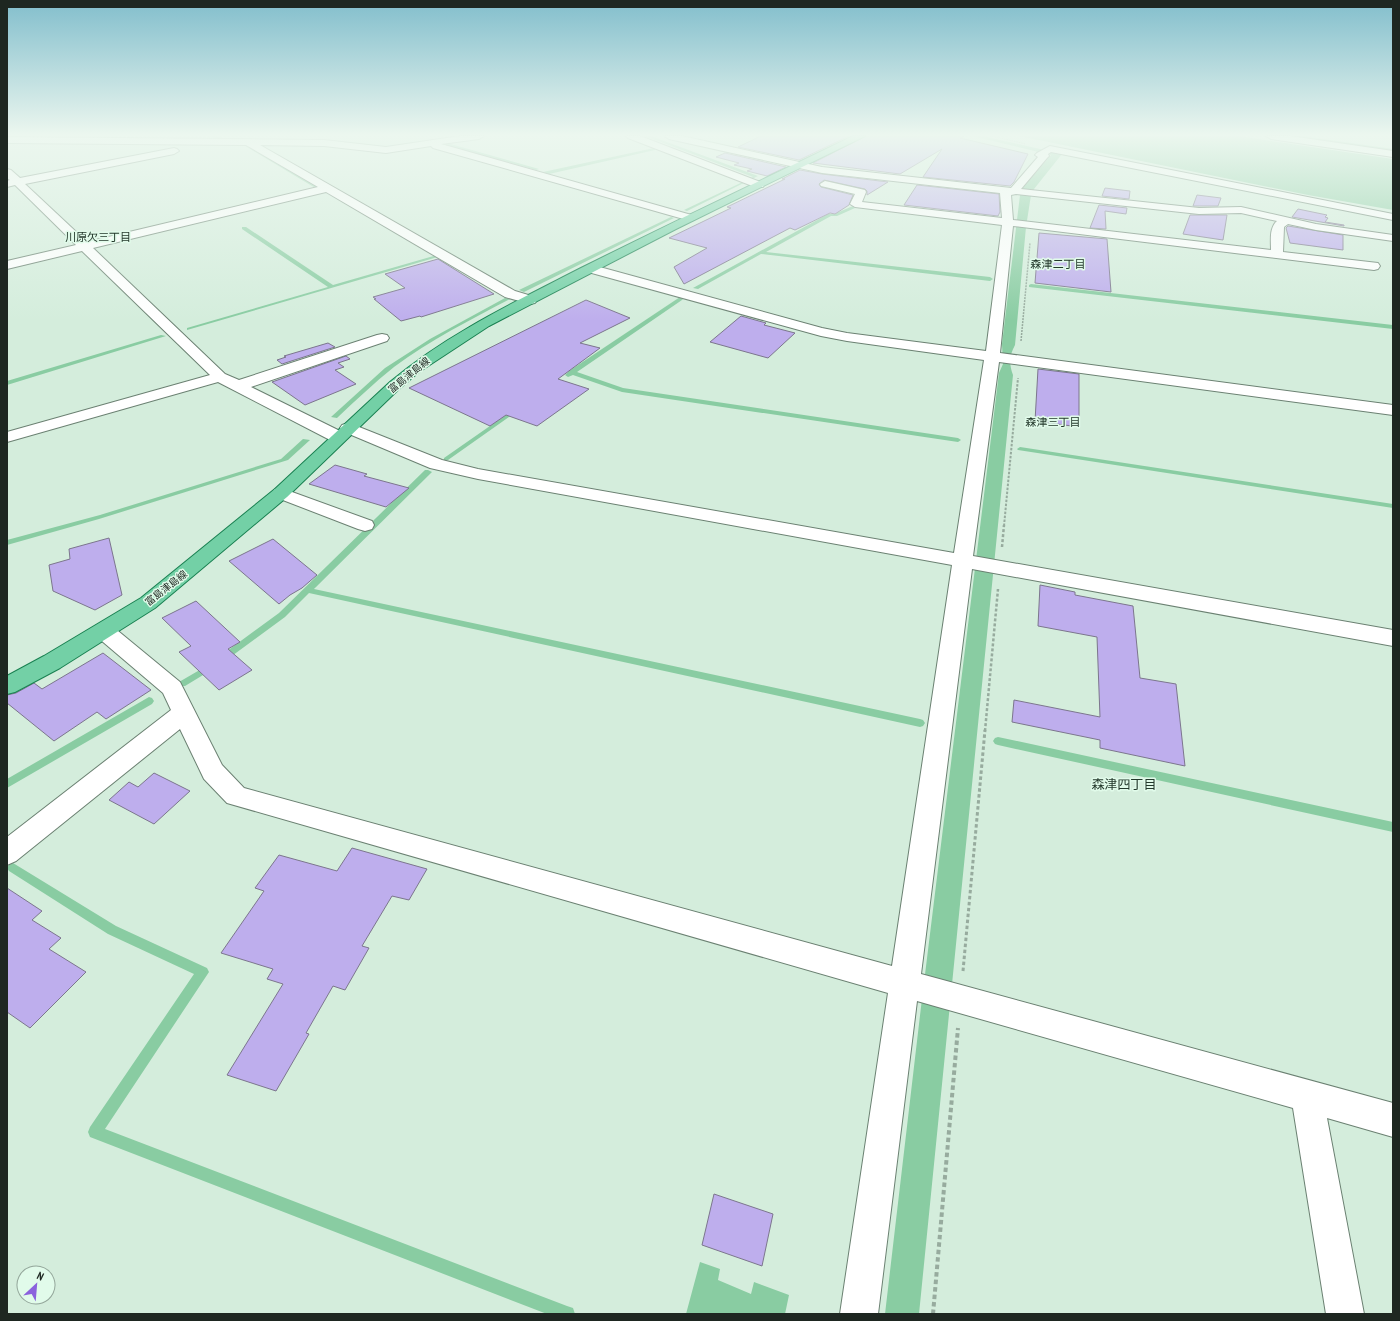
<svg xmlns="http://www.w3.org/2000/svg" width="1400" height="1321" viewBox="0 0 1400 1321" font-family="'PT Sans Narrow','Noto Sans JP',sans-serif">
	<style>
		.water { fill: #89cca2 }
		.lines { fill: none; stroke-linecap: round; stroke-linejoin: round }
		.stream { fill: #89cca2; fill-rule: evenodd }
		.building { fill: #beaeed; stroke: #7c768d }
		.minor-casing { stroke: #6b8172; stroke-width: 2 }
		.major-casing { stroke: #198051; stroke-width: 2 }
		.path-far5 { stroke: #97ab9e; stroke-width: 1; stroke-dasharray: 1.5 1; stroke-linecap: butt }
		.path-far4 { stroke: #97ab9e; stroke-width: 1.5; stroke-dasharray: 2 1; stroke-linecap: butt }
		.path-far3 { stroke: #97ab9e; stroke-width: 2; stroke-dasharray: 2.5 1.5; stroke-linecap: butt }
		.path-far2 { stroke: #97ab9e; stroke-width: 2.5; stroke-dasharray: 3 2; stroke-linecap: butt }
		.path-far1 { stroke: #97ab9e; stroke-width: 3; stroke-dasharray: 3.5 2.5; stroke-linecap: butt }
		.path { stroke: #97ab9e; stroke-width: 4; stroke-dasharray: 4.5 3; stroke-linecap: butt }
		.minor { fill: #fff; fill-rule: evenodd }
		.major { fill: #73d0a6; fill-rule: evenodd }
		.labels { text-anchor: middle; dominant-baseline: central; stroke-width: 3; stroke-linejoin: round; paint-order: stroke }
		.far-street-label { font-size: 10px; fill: #1e2721; stroke: #e1fbea }
		.far-neighbourhood-label { font-size: 11px; fill: #23382b; stroke: #e1fbea }
		.neighbourhood-label { font-size: 13px; fill: #23382b; stroke: #e1fbea }
	</style>
	<rect width="100%" height="100%" fill="#d4eddc"/>
	<path class="water" d="M645,136H651L758,176L687,211L684,210L753,177Z
		M972,136H983L1062,154L1034,189L1031,195L1026,227L1015,345C1009,356 1009,364 1013,375L919,1314H885L921,1007L999,373L1003,364L1002,344L1020,195V191L1051,155Z
		M1019,136H1239L1393,159V210L1308,195Z
		M1283,136H1302L1393,149V152Z
		M671,217L674,218L524,292L519,290Z
		M505,298L510,299C470,320 430,340 394,367C374,383 355,401 337,418L331,417L385,368L430,339Z
		M303,439L310,440L288,460L99,519L7,545V540L100,515L281,459Z
		M700,1262L720,1269L718,1280L751,1294L754,1282L789,1295L785,1314H686Z"/>
	<g class="lines">
		<path class="stream" d="M210,136H216L228,140L226,141Z
			M235,142H244L321,188L317,189L242,144H234Z
			M445,143H447L539,169L536,170L445,145Z
			M654,148L655,150L549,174L543,172Z
			M853,206L855,208L837,216H831L766,252L990,277L993,279L990,281L761,254L698,289L693,288L828,214H834Z
			M242,227H246L333,285L437,255L441,256L187,330V328L328,287L242,229Z
			M1031,284L1393,325V329L1029,287V285Z
			M680,297L683,299L682,300L577,372L623,388L958,438L961,440L958,442L622,392L573,375L568,377L565,375L569,371Z
			M161,335L166,336L7,385V381Z
			M517,407L520,409L519,410L448,460H444V458Z
			M1020,447L1393,504V508L1018,450L1017,449Z
			M425,470H428L432,472L314,589L920,719L923,720L925,723L923,726L920,727L309,593L285,617L225,661H219L218,659L219,657L279,613Z
			M210,664L213,665L215,667L213,669L185,686H179L177,684L179,682Z
			M149,697L152,698L154,701L152,704L7,788V779Z
			M998,737L1393,822V832L998,745L995,744L993,741L995,738Z
			M13,863L116,926L207,968L209,972L105,1129L567,1306L573,1308L575,1314H547L90,1137L88,1132L90,1127L194,974L108,934L9,871L7,868L9,865Z"/>
	</g>
	<path class="building" d="M761,136H849L799,160L738,147Z
		M866,136H964L960,138L1028,154L1014,182L1010,186L923,177L942,149L900,174L813,163Z
		M725,153L786,167L767,176L747,171L752,169L734,165L739,163L716,157Z
		M800,170L822,174L888,182L867,195V191L865,189L824,180L819,184L821,187L853,195L849,205L835,214L830,213L795,230L790,228L684,284L674,267L707,248L669,238L731,208L727,207L785,179H782Z
		M917,185L999,194L1000,212L998,216L904,205Z
		M1105,188L1130,191L1129,199L1102,196Z
		M1197,195L1221,198L1218,206H1193Z
		M1099,205L1127,208L1126,214L1105,211L1106,229L1090,228Z
		M1298,209L1327,215L1325,217L1328,218L1325,222L1344,225V226L1292,217Z
		M1190,215H1227L1223,240L1183,234Z
		M1288,226L1343,235V250L1290,243L1286,228Z
		M1039,233L1107,239L1111,292L1035,283Z
		M438,259L494,294L421,317L420,316L401,321L374,299H376L373,297L405,288L385,274Z
		M586,300L630,318L580,343L600,348L558,379L589,389L537,426L506,415L490,426L409,388Z
		M741,316L766,323L764,325L795,333L768,358L710,342Z
		M328,343L335,347L282,364L277,360L286,357L284,356Z
		M346,356L350,359L338,363L344,367L335,370L356,384L305,405L272,382Z
		M1038,369L1079,374V427L1035,421Z
		M335,465L367,474L364,476L409,488L386,507L309,484Z
		M109,538L122,595L95,610L53,591L49,565L70,559L69,549Z
		M273,539L317,575L302,588L290,595L279,604L229,561Z
		M1040,585L1075,592V595L1133,606L1140,678L1176,684L1185,766L1100,748V740L1012,722L1014,700L1100,717L1097,637L1038,626Z
		M196,601L240,642L228,649L252,670L219,690L179,652L191,646L162,618Z
		M103,653L151,690L106,719L97,712L54,741L7,703V695L16,693L34,683L42,689Z
		M154,773L190,791L154,824L109,800L129,782L138,787Z
		M352,848L427,869L409,900L392,896L362,946L369,948L345,990L333,986L306,1033L309,1034L276,1091L227,1075L283,984L267,979L273,969L221,953L264,891L255,888L279,855L337,871Z
		M7,888L42,911L32,920L61,938L49,949L86,972L30,1028L7,1012Z
		M714,1194L773,1214L762,1266L702,1245Z"/>
	<g class="lines">
		<g class="minor-casing">
			<path id="minor" d="M460,136H484L479,139L441,144L695,216L697,218L691,221L687,220L433,148L431,146L386,153L324,146L260,145L515,291L535,297L537,300L535,303L530,304L505,297L326,192L93,248L225,374L239,380L377,335L382,334L387,335L389,338L387,341L251,387L344,433L346,437L344,441L338,442L332,441L218,382L7,442V432L210,375L82,251L7,269V261L76,245L15,185L7,187V181L10,180L7,178V169L11,170L20,178L174,148L177,149L179,151L174,154L25,184L87,242L318,187L246,145L7,143V137L324,140L386,147Z
				M626,136H640L763,183L764,185L763,187H755L628,138Z
				M664,136H682L822,167L1011,188L1038,157L1035,155L1037,153L1050,146L1393,214V220L1051,152L1048,154L1049,156L1047,158L1021,189L1199,208L1241,207L1316,224L1393,235V241L1316,230L1288,224L1284,227L1283,252L1378,263L1380,266L1378,269L1374,270L1013,226L1000,353L1393,405V415L999,362L973,556L1393,630V646L972,569L921,974L1393,1103V1137L1327,1118L1364,1314H1326L1293,1108L917,1001L878,1314H840L888,993L227,803L204,779L180,729L16,861L7,865V837L171,710L163,693L96,636L93,631L96,626L104,624L112,626L180,682L222,765L244,788L892,966L952,565L478,479L430,468L342,431L340,428L342,425L348,423L354,425L442,460L478,469L954,553L984,360L847,341L821,336L588,272L586,269L588,266H596L822,328L847,333L986,351L1002,225L855,207L850,204L855,194L821,186L820,184L825,181L865,190L866,192L862,202L1002,218L1000,193L822,173L669,139ZM1016,194L1199,214L1241,213L1277,221C1269,228 1271,241 1271,250L1013,220L1011,195Z
				M1266,136H1290L1393,151V157L1271,139Z
				M281,488L372,521L374,525L372,529L365,531L358,529L275,497L272,493L275,489Z"/>
		</g>
		<g class="major-casing">
			<path id="major" d="M853,136H865L676,229L489,326L419,372L400,388L287,497L155,608L60,668L15,692L7,694V676L44,656L141,598L275,489L390,382C447,334 515,302 581,268C671,223 762,180 853,136Z"/>
		</g>
		<path class="path-far5" d="M992,136L1026,144"/>
		<path class="path-far4" d="M1021,341L1030,243"/>
		<path class="path-far3" d="M1004,526L1018,378"/>
		<path class="path-far2" d="M1002,547L1004,525
			M985,731L998,589"/>
		<path class="path-far1" d="M963,971L985,730"/>
		<path class="path" d="M933,1314L958,1028"/>
		<use href="#minor" class="minor"/>
		<use href="#major" class="major"/>
	</g>
	<linearGradient id="sky" x2="0" y2="1"><stop stop-color="#82becc"/><stop offset="0.42" stop-color="#ecf7ef"/><stop offset="1" stop-color="#ecf7ef" stop-opacity="0"/></linearGradient>
	<rect width="1400" height="321" fill="url(#sky)"/>
	<g class="labels">
		<g class="far-street-label">
			<text transform="translate(409 375) rotate(-39)">富島津島線</text>
			<text transform="translate(166 588) rotate(-38)">富島津島線</text>
		</g>
		<g class="far-neighbourhood-label">
			<text x="98" y="237">川原欠三丁目</text>
			<text x="1058" y="264">森津二丁目</text>
			<text x="1053" y="422">森津三丁目</text>
		</g>
		<g class="neighbourhood-label">
			<text x="1124" y="784">森津四丁目</text>
		</g>
	</g>
	<rect width="1400" height="1321" fill="none" stroke="#1e2721" stroke-width="16"/>
	<g transform="translate(36 1285) rotate(26)"><circle r="19" fill="#e1fbea" stroke="#93a69a"/>
	<path d="M0-3L7 15L0 10L-7 15Z" fill="#8b62dd"/>
	<text y="-6" font-size="11" font-weight="bold" text-anchor="middle" fill="#1e2721">N</text>
	</g>
</svg>
